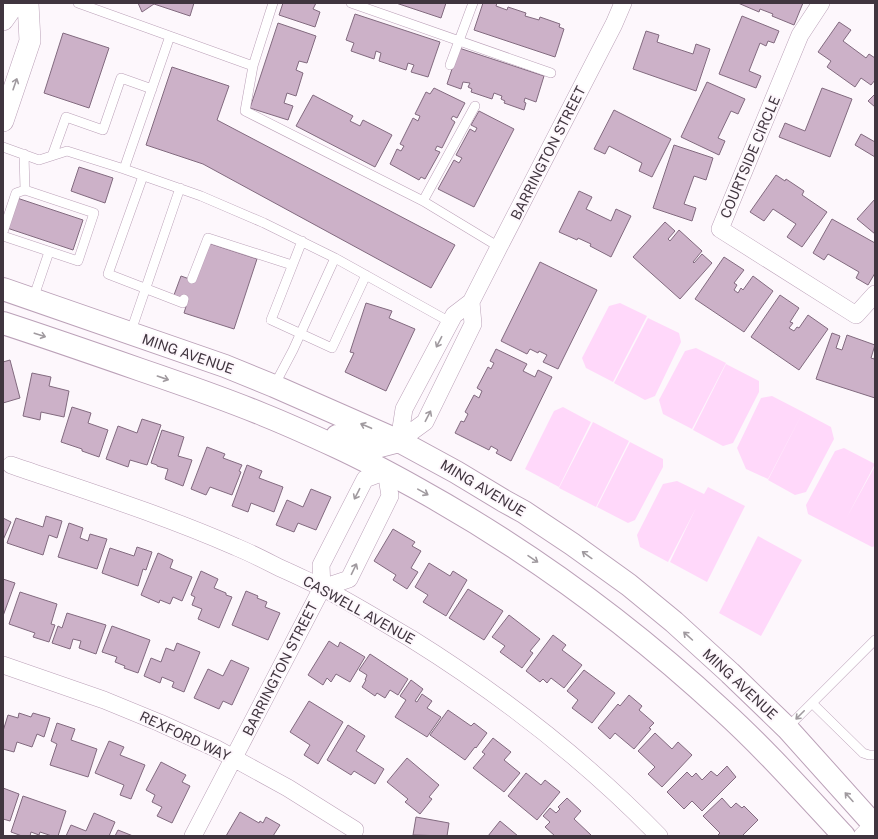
<svg xmlns="http://www.w3.org/2000/svg" width="878" height="839" viewBox="0 0 878 839" font-family="'Public Sans',sans-serif">
	<style>
		.green { fill: #ffd8fa }
		.building { fill: #ccb1c8; stroke: #826a7f }
		.lines { fill: none; stroke-linecap: round; stroke-linejoin: round }
		.service-casing { stroke: #bba1b8; stroke-width: 10 }
		.minor-casing { stroke: #bba1b8; stroke-width: 18 }
		.tertiary-casing { stroke: #bba1b8; stroke-width: 22 }
		.secondary-casing { stroke: #bba1b8; stroke-width: 24 }
		.service { stroke: #fff; stroke-width: 9 }
		.minor { stroke: #fff; stroke-width: 17 }
		.tertiary { stroke: #fff; stroke-width: 21 }
		.secondary { stroke: #fff; stroke-width: 22 }
		.oneway { stroke: #a09a9f }
		.labels { text-anchor: middle; dominant-baseline: central; stroke-width: 4; stroke-linejoin: round; paint-order: stroke }
		.street-label { font-size: 14px; fill: #40353f; stroke: #fdf7fc }
	</style>
	<rect width="100%" height="100%" fill="#fdf7fc"/>
	<path class="green" d="M620,303L647,316L613,382L586,368L582,358L609,306Z
		M648,318L679,333L681,342L655,396L645,400L614,383Z
		M696,348L726,363L692,429L663,414L659,400L685,351Z
		M726,364L759,381V392L733,443L723,446L693,430Z
		M772,396L803,412L768,479L746,469L737,448L761,398Z
		M563,407L591,422L559,487L525,469L554,411Z
		M803,412L831,427L834,439L806,492L795,495L768,480Z
		M593,422L629,441L596,507L559,488Z
		M630,442L663,459V467L635,520L628,523L597,507Z
		M844,448L875,464L847,517L875,466V546L872,547L808,514L806,505L835,451Z
		M677,481L704,494L708,487L745,506L707,582L670,562L696,508L668,562L640,547L637,535L663,484Z
		M758,536L802,560L761,636L719,613Z"/>
	<path class="building" d="M138,3H194L190,16L154,4L142,12Z
		M283,3H316L313,9L320,12L315,27L279,15Z
		M396,3H446L441,18Z
		M483,3H497L496,6L507,10L508,7L526,13L525,16L539,20L540,17L560,24L559,27L564,29L555,57L474,30Z
		M738,3H803L794,25L772,16L773,14L760,9L759,12Z
		M355,14L440,42L428,77L411,72L414,65L408,63L406,70L379,61L381,53L376,51L374,59L351,51L354,43L346,40Z
		M742,16L779,31L774,43L768,41L766,46L760,43L749,71L761,76L756,88L719,74Z
		M839,22L851,30L843,41L866,58L869,54L875,58V80L871,85L861,78L855,87L827,67L831,61L818,52Z
		M278,23L316,36L307,63L299,61L296,70L303,73L296,96L287,93L284,103L293,106L288,120L250,108Z
		M646,31L659,35L657,42L693,54L696,44L710,49L696,91L633,69Z
		M63,33L109,48L89,108L44,93Z
		M459,48L544,76L536,102L525,98L524,102L526,103L524,110L504,103L505,101L501,99L502,96L494,93L492,99L471,92L472,89L468,87L470,83L463,82L461,89L447,84Z
		M172,67L229,86L217,120L455,245L431,288L203,164L146,145Z
		M707,82L745,99L738,114L731,111L718,138L725,141L719,155L681,137Z
		M434,88L465,103L457,118L453,116L451,119L455,122L442,148L437,146L435,150L440,152L425,179L421,177L419,180L390,164L397,149L401,151L404,146L400,144L413,118L418,121L420,116L415,114L426,92L430,94Z
		M822,88L852,99L830,157L779,137L785,123L805,131Z
		M875,94V107L868,101Z
		M313,95L353,116L350,121L360,126L363,120L392,135L375,167L296,126Z
		M614,110L671,139L652,177L639,171L642,163L609,146L605,154L594,149Z
		M479,111L514,129L474,207L438,189L454,160L459,163L462,158L456,155L470,129L475,132L477,128L471,125Z
		M861,134L875,142V157L855,145Z
		M674,145L713,158L706,180L694,176L684,204L696,208L692,221L653,208Z
		M79,167L113,178L105,203L71,191Z
		M776,175L785,181L786,179L804,191L802,195L827,212L802,247L787,237L796,224L773,209L764,221L750,212Z
		M579,191L592,197L586,209L611,221L616,209L631,216L611,257L590,246L591,244L578,238L577,240L559,232Z
		M17,198L83,220L73,250L7,228Z
		M875,199V234L857,219Z
		M832,219L875,243V273L868,285L856,278L859,272L828,254L824,260L813,253Z
		M665,222L675,231L668,239L670,241L679,230L702,251L693,262L694,263L702,254L712,263L680,299L633,257Z
		M208,243L257,259L234,329L184,313L188,300L174,295L181,276L195,281Z
		M724,257L744,270L734,283L737,285L734,290L738,293L741,288L743,290L753,276L773,291L744,332L695,299Z
		M540,262L597,290L558,369L543,362L547,355L539,351L538,353L530,349L527,354L501,341Z
		M780,295L799,308L790,322L793,323L789,328L794,331L797,327L799,328L808,315L828,329L799,370L751,337Z
		M366,303L392,311L389,318L415,329L386,391L345,372L354,353L350,352Z
		M832,333L840,336L836,348L842,350L847,335L875,345L871,358L874,359L875,355V398L816,379Z
		M496,349L527,364L523,371L535,377L538,370L552,377L511,461L496,453L498,450L491,446L489,450L455,433L461,421L464,422L468,414L465,412L474,395L479,398L482,391L477,388L488,367L491,369L494,363L490,361Z
		M10,360L20,398L3,403V362Z
		M32,373L51,377L49,386L69,391L64,417L41,412L40,420L23,416Z
		M72,407L91,413L88,423L108,430L99,457L82,451V449L61,442Z
		M142,419L161,425L147,465L130,460L128,467L106,459L118,426L137,433Z
		M162,430L184,437L178,456L192,460L183,486L165,479L168,469L157,466V465L151,463Z
		M207,447L225,454L223,458L242,465L239,471L241,472L232,495L210,487L206,495L191,489Z
		M247,465L262,471L259,478L283,487L274,512L251,503L248,512L232,506Z
		M311,489L331,497L316,530L298,523L294,532L276,525L287,500L303,507Z
		M46,516L62,521L57,538L49,535L43,555L7,543L16,518L43,527Z
		M3,518L11,522L3,540Z
		M69,523L83,528L80,538L88,541L90,534L107,539L97,569L58,557Z
		M393,529L415,542L412,546L421,551L411,568L418,572L407,589L393,580L396,575L374,561Z
		M137,547L152,552L146,570L143,569L138,586L102,573L110,548L134,556Z
		M158,553L173,560L170,568L192,577L182,601L173,597L170,604L160,600L159,603L141,595Z
		M429,563L450,576L453,571L467,580L446,616L423,602L428,595L415,587Z
		M201,571L218,579L214,588L226,593V595L232,597L219,628L198,619L202,609L192,605L195,597L191,595Z
		M3,579L15,583L3,616Z
		M468,589L503,611L484,640L449,618Z
		M246,591L258,596L257,598L267,602L265,607L280,613L268,640L232,625Z
		M20,592L57,604L51,624L55,625L49,642L33,637L35,633L9,624Z
		M67,613L106,625L96,654L79,648L81,641L73,639L70,649L52,643L58,626L62,628Z
		M509,615L540,639L530,651L533,653L522,668L500,652L505,646L492,637Z
		M112,626L150,640L138,673L124,668L125,666L115,662L117,657L102,652Z
		M553,635L566,645L562,650L582,665L564,688L551,678L547,683L543,679L540,682L526,671Z
		M329,641L338,647L340,642L365,657L350,682L336,674L331,682L327,678L323,685L308,675Z
		M177,643L200,652L184,692L172,687L174,682L162,677L160,683L144,676L151,658L161,662L166,648L174,651Z
		M370,654L408,679L398,695L390,690L385,698L377,693L375,696L362,687L366,680H365L367,675L359,670Z
		M231,660L249,668L232,705L223,701L219,709L194,698L208,669L223,676Z
		M584,670L615,693L592,723L572,708L578,700L567,691Z
		M411,680L423,689L415,701L417,702L422,694L432,701L427,708L441,717L427,737L395,717L406,700L400,696Z
		M629,695L642,706L639,710L654,723L649,728L651,729L634,749L615,733L610,739L598,728L618,704L620,706Z
		M309,701L343,722L318,764L304,755L310,745L290,732Z
		M448,710L471,726L474,723L487,733L476,748L475,747L465,760L430,735Z
		M19,713L31,717L33,713L50,718L44,737L37,734L32,747L17,742L14,752L3,749V731L8,715L18,718Z
		M57,723L75,729L71,740L97,749L88,777L50,765L57,744L51,741Z
		M348,725L365,736L356,751L384,769L375,784L354,771L351,775L327,760Z
		M655,733L672,749L678,742L692,755L662,787L648,774L655,767L638,751Z
		M493,738L511,752L504,760L520,773L504,792L473,768L485,754L482,752Z
		M109,741L124,747L120,755L145,765L131,799L120,795L124,785L95,773Z
		M407,758L439,785L429,797L432,799L420,814L405,802L408,799L387,782Z
		M161,762L186,775L182,782L190,786L172,823L157,816L162,807L152,802L155,795L146,790Z
		M727,766L736,777L702,811L692,801L684,809L667,792L687,772L692,777L696,773L702,780L711,771L717,776Z
		M526,773L541,785L545,780L560,792L537,820L508,796Z
		M3,788L19,794L10,821L3,819Z
		M23,796L66,811L58,836H52L40,832L39,835L31,832L30,836H22L11,832Z
		M567,798L581,811L574,819L591,835V836H555L545,827L550,822L543,816L550,808L556,813L560,809L558,807Z
		M722,798L731,808L736,803L742,808L744,806L758,820L742,836H717L720,833L703,816Z
		M240,812L259,823L260,821L263,823L266,817L280,825L273,836H226Z
		M94,813L115,822L109,836H66L71,825L86,831Z
		M416,817L449,823L447,836L413,835Z
		M500,821L518,836H488Z
		M118,830L133,836H115Z"/>
	<g class="lines">
		<g class="service-casing">
			<path id="service" d="M78,3L253,66
				M273,3L253,66L245,111L423,201L499,247
				M351,3L551,73
				M450,65L473,3
				M3,147L39,160L67,151L124,169L201,196L264,223L335,258L293,350L274,386
				M24,154L25,190
				M52,156L66,117L103,130L121,78L152,89
				M124,169L170,36
				M143,176L108,274L183,303L184,299
				M423,201L475,106
				M3,232L16,193L25,190L94,213L78,261L3,236
				M302,241L271,320L332,348L366,275
				M335,258L450,322
				M192,279L208,238L292,265
				M33,299L49,252
				M130,334L180,188
				M812,703L863,753L869,755H875
				M787,728L875,640"/>
		</g>
		<g class="minor-casing">
			<path id="minor" d="M821,3L800,35L720,229L856,315L875,294
				M399,441L404,409L454,315L471,302L499,247L614,24L623,3
				M399,441L425,422L473,324L471,302
				M11,465C87,491 163,515 236,547C251,553 266,561 280,568C294,574 308,581 321,587C352,603 381,621 410,638C500,694 585,760 659,836
				M3,665L104,700L160,723L215,748L288,788L355,830
				M193,836L322,588L321,565L365,479L386,471L390,496L349,579L322,588
				M862,836L875,823"/>
		</g>
		<g class="tertiary-casing">
			<path id="tertiary" d="M3,20L15,3
				M3,121L30,41L28,3"/>
		</g>
		<g class="secondary-casing">
			<path id="secondary" d="M3,289L225,366L274,386L399,441L456,472L504,501L524,512L572,544L629,585L674,622L730,673L787,728L875,826
				M3,323C49,338 95,354 141,370C182,384 223,398 264,415C289,425 313,436 337,447C365,460 391,474 418,489C528,550 629,624 722,710C765,749 804,793 844,836
				M337,436L376,447L399,441"/>
		</g>
		<use href="#service" class="service"/>
		<use href="#minor" class="minor"/>
		<use href="#tertiary" class="tertiary"/>
		<use href="#secondary" class="secondary"/>
	</g>
	<defs><path id="oneway-shaft" d="M-6 0H5M1.5-3L5.5 0L1.5 3" fill="none" stroke-width="1.6" stroke-linecap="round" stroke-linejoin="round"/></defs>
	<g class="oneway">
		<use href="#oneway-shaft" transform="translate(15 84) rotate(-71)"/>
		<use href="#oneway-shaft" transform="translate(40 335) rotate(18)"/>
		<use href="#oneway-shaft" transform="translate(439 342) rotate(117)"/>
		<use href="#oneway-shaft" transform="translate(163 378) rotate(19)"/>
		<use href="#oneway-shaft" transform="translate(428 416) rotate(-63)"/>
		<use href="#oneway-shaft" transform="translate(366 426) rotate(-157)"/>
		<use href="#oneway-shaft" transform="translate(423 492) rotate(29)"/>
		<use href="#oneway-shaft" transform="translate(357 494) rotate(117)"/>
		<use href="#oneway-shaft" transform="translate(587 555) rotate(-144)"/>
		<use href="#oneway-shaft" transform="translate(533 559) rotate(34)"/>
		<use href="#oneway-shaft" transform="translate(354 569) rotate(-64)"/>
		<use href="#oneway-shaft" transform="translate(688 636) rotate(-138)"/>
		<use href="#oneway-shaft" transform="translate(800 715) rotate(135)"/>
		<use href="#oneway-shaft" transform="translate(849 797) rotate(-132)"/>
	</g>
	<g class="labels">
		<g class="street-label">
			<text transform="translate(548 153) rotate(-63)">BARRINGTON STREET</text>
			<text transform="translate(750 157) rotate(-67)">COURTSIDE CIRCLE</text>
			<text transform="translate(188 354) rotate(19)">MING AVENUE</text>
			<text transform="translate(483 488) rotate(31)">MING AVENUE</text>
			<text transform="translate(359 610) rotate(29)">CASWELL AVENUE</text>
			<text transform="translate(280 669) rotate(-63)">BARRINGTON STREET</text>
			<text transform="translate(740 684) rotate(43)">MING AVENUE</text>
			<text transform="translate(185 736) rotate(25)">REXFORD WAY</text>
		</g>
	</g>
	<rect width="878" height="839" fill="none" stroke="#40353f" stroke-width="8"/>
</svg>
